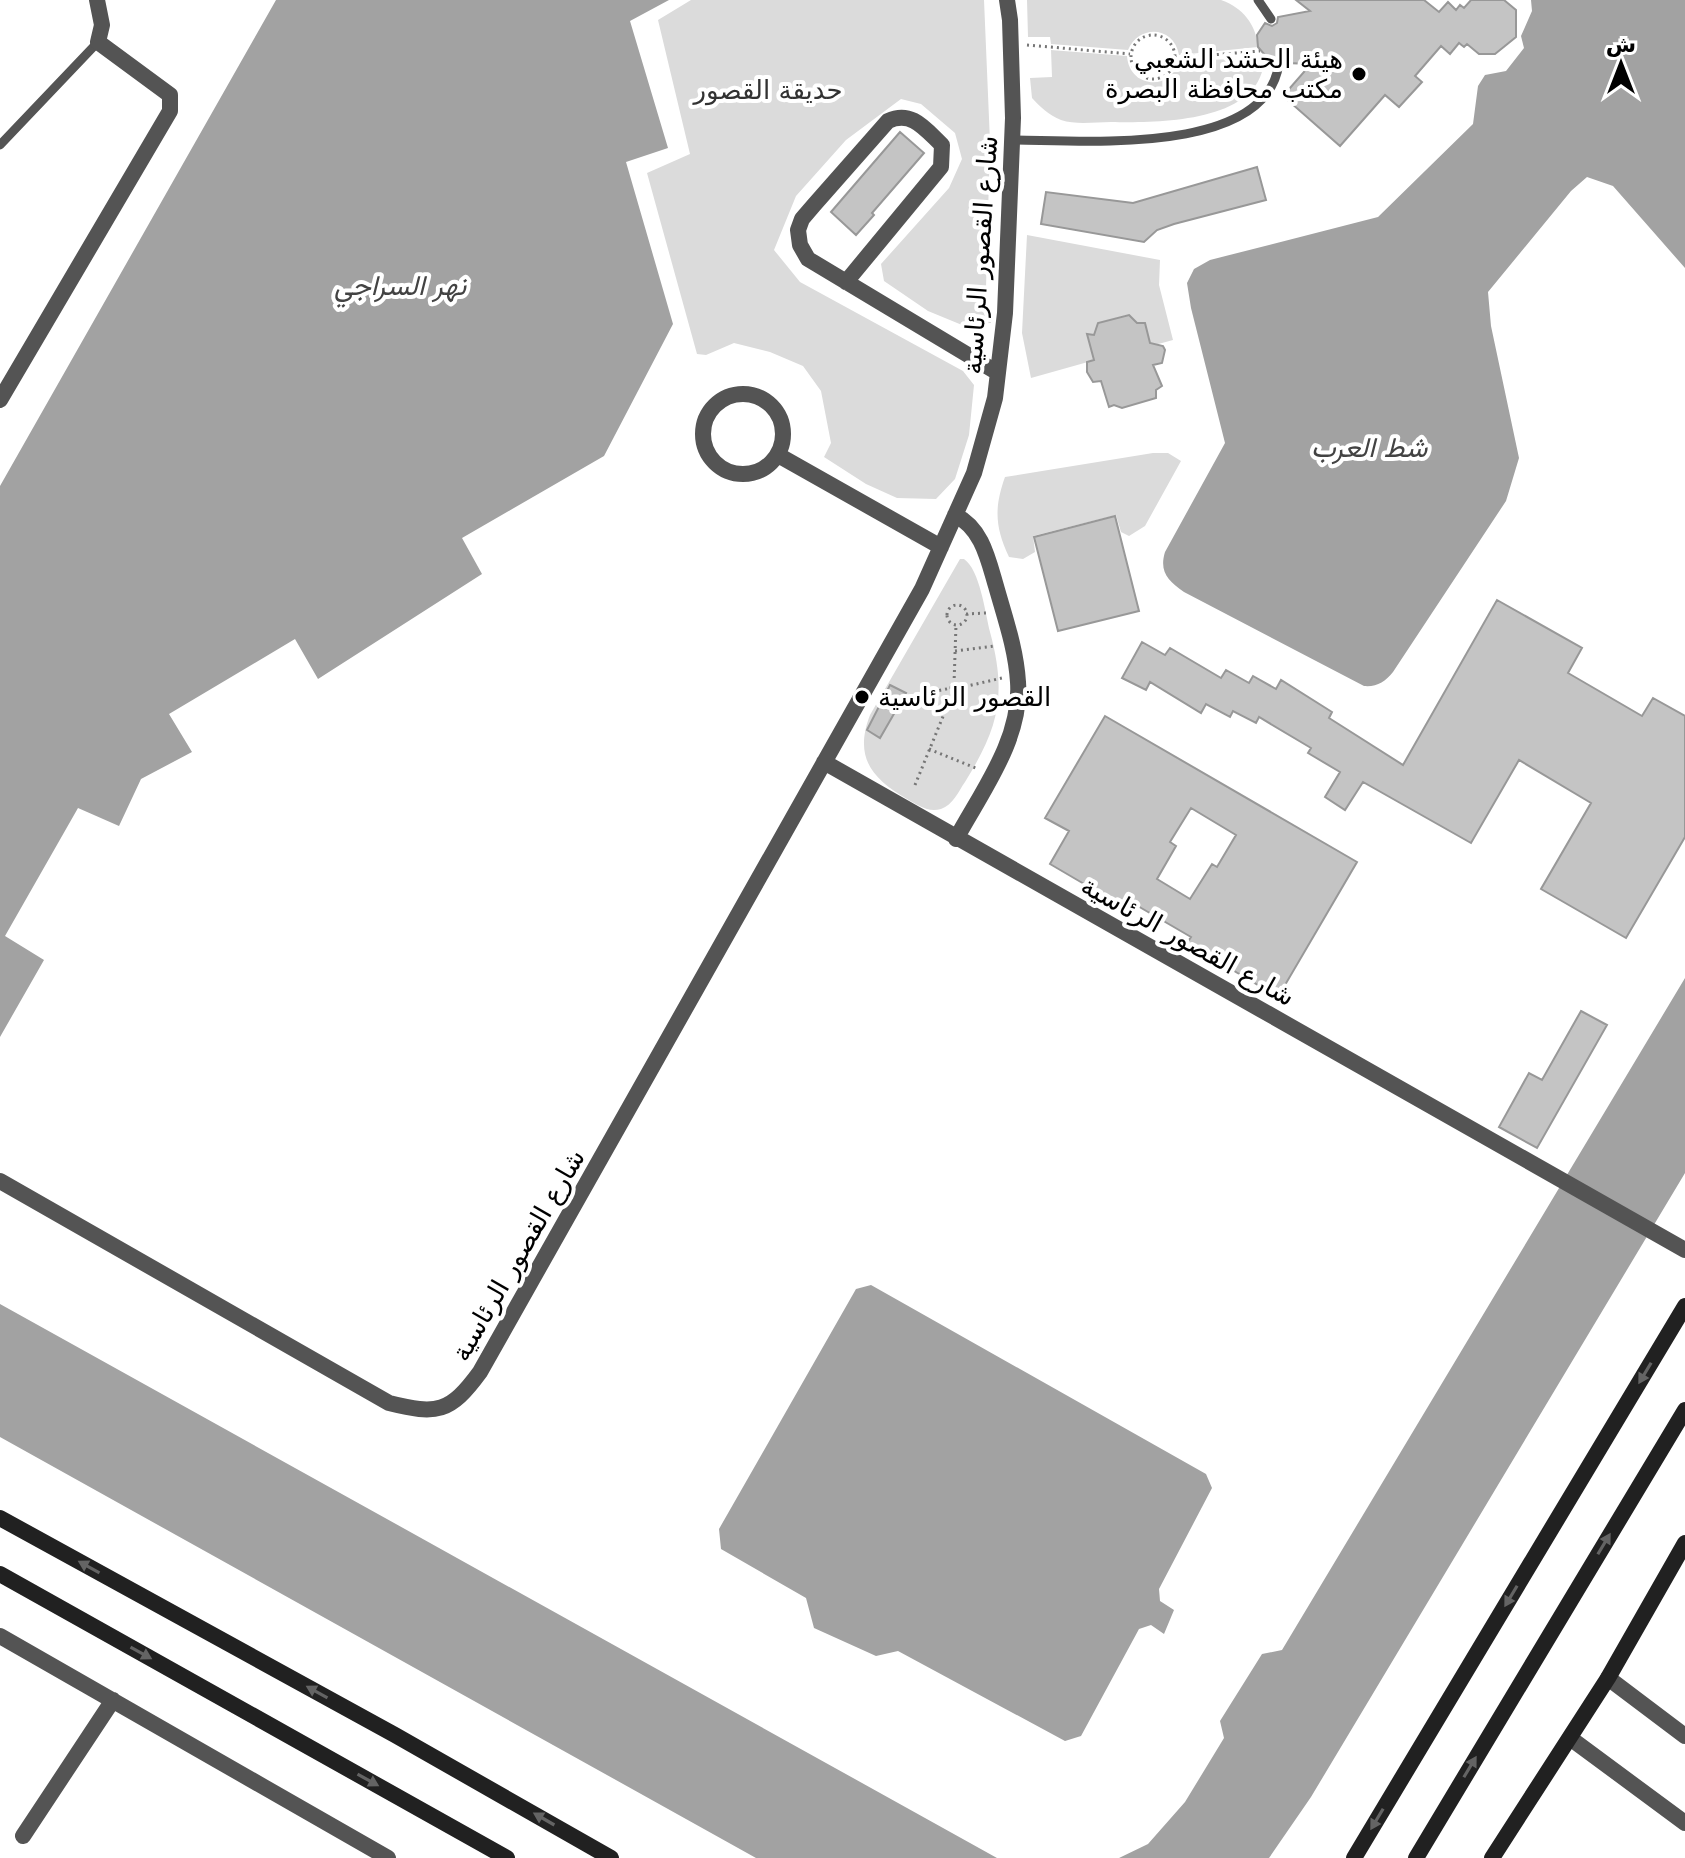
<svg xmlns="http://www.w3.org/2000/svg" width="1685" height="1858" viewBox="0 0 1685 1858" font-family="'DejaVu Sans',Vazirmatn,sans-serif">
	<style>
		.green { fill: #dbdbdb }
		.water { fill: #a2a2a2 }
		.building { fill: #c4c4c4; stroke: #989898; stroke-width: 2; fill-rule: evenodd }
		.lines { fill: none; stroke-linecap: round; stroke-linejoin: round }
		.path { stroke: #767676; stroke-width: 3; stroke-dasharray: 2 4; stroke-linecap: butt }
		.lane { stroke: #545454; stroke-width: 9 }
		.street { stroke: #545454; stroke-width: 16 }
		.secondary { stroke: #212121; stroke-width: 16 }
		.oneway { fill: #646464 }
		.poi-dot { fill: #000; stroke: #fff; stroke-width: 3 }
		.labels { text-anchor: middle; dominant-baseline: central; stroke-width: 8; stroke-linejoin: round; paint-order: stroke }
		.poi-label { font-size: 26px; fill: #000; stroke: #fff; text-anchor: end }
		.park-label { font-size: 26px; fill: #323232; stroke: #fff }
		.street-label { font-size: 26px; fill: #000; stroke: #fff }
		.water-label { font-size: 28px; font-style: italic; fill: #434343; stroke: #fff }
	</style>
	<rect width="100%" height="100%" fill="#fff"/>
	<path class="green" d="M691,0H984L990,142L986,288L991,323L962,325L928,311L884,281L881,264L949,188L962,159L955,133L921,104L901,99L846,140L796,196L774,250L800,282L963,371L974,385L969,435L955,479L936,499L897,498L866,484L824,457L831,443L821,391L803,366L770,352L734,343L706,355L697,354L647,173L690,154L658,20Z
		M1027,0H1221C1243,8 1256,24 1258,47L1179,55C1174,26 1139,24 1128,50L1051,44L1050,37H1028Z
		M1051,50L1127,56C1129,88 1171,92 1179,61L1264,58C1263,123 1158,123 1111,122C1095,122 1076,125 1061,120C1049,115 1040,107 1032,98L1030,78L1052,77Z
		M1027,235L1160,260L1159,285L1173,340L1151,346L1138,326L1127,315L1101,322L1095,360L1031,378L1022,333Z
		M1153,453H1168L1181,461L1145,526L1129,536L1121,532L1116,515L1033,536L1035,552L1023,559L1009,557C995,527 994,508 1005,477Z
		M960,559H964C980,570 985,612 990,632C1007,695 999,727 965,782C958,792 953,805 941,809C928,813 918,805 907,799C871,778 854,757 870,715Z"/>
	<path class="water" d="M276,0H669L630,21L668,148L626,162L673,324L604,456L462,538L482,574L318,679L295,639L169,714L192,752L141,779L119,826L78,808L5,936L44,960L0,1037V486Z
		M1531,0H1685V268L1613,186L1587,177L1571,191L1488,292L1491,326L1519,458L1506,501L1393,672C1385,682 1377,687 1364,686L1184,592C1168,581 1159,572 1165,552L1225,443L1191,308L1187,283L1194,269L1210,260L1378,217L1473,124L1478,86L1485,75L1506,71L1524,48L1521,36L1532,11Z
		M1685,978V1173L1311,1797L1269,1858H1119L1148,1844L1185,1802L1224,1738L1220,1721L1262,1654L1282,1650Z
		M871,1285L1206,1474L1212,1488L1159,1589L1160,1601L1174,1610L1164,1634L1151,1625L1139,1629L1081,1736L1065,1741L898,1651L876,1656L814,1628L806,1598L721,1549L719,1529L856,1289Z
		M0,1304L997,1858H756L0,1437Z"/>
	<path class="building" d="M1296,0H1424L1439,12L1448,2L1456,10L1460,5L1464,8L1471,0H1504L1516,10V37L1495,54H1479L1467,44L1464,47L1459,43L1450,54L1441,46L1415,76L1422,82L1399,107L1385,95L1340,146L1283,96L1311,64L1286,63L1284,58L1279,56L1270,61L1258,47L1257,35L1265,23L1272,26L1277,23L1278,17L1310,11Z
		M900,132L924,153L872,213L874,215L856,235L831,212Z
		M1257,167L1266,200L1174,224L1157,230L1144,242L1041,224L1046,192L1133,203Z
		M1129,315L1137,323H1145L1150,343L1163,346L1165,350L1162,363L1153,365L1162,386L1156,390V398L1122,408L1114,405L1109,407L1101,381L1093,382L1087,372V362L1094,360L1087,334L1094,335L1098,323Z
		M1115,516L1139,611L1058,631L1034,537Z
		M1497,600L1582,648L1568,673L1642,716L1653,698L1685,716V837L1626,938L1541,889L1591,803L1519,760L1471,843L1363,782L1345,810L1325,797L1340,772L1308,753L1311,748L1259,717L1256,723L1233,711L1230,717L1206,704L1201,713L1150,682L1146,690L1122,678L1142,642L1165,655L1170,648L1221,678L1226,670L1249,683L1253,676L1276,689L1281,680L1332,712L1329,718L1403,765Z
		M890,685L906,693L880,738L867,730Z
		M1105,716L1357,862L1278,997L1187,943L1191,937L1124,898L1120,905L1050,864L1069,831L1045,818ZM1191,808L1236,835L1217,867L1212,864L1190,899L1157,879L1176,846L1170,842Z
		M1581,1011L1607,1025L1537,1148L1499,1127L1529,1073L1542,1080Z"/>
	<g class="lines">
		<path class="path" d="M1131 57a22 22 0 1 1 44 0a22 22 0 1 1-44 0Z
			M1027,45L1130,54
			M1175,58L1260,51
			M947 615a10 10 0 1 1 20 0a10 10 0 1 1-20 0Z
			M966,614L986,613
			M955,651L995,646
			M951 688a4 4 0 1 1 8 0a4 4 0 1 1-8 0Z
			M954,684L956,625
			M959,688L1002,678
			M904,698L951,688
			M929,749L978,769
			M915,785L953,692"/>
		<path class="lane" d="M1258,0L1271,19
			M1012,140C1078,140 1267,158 1279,63
			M0,145L98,42"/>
		<path class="street" d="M846,282L941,167L942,145C925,129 912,110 888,121L814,205L802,219L798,230L800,245L808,259L998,373
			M703 434a40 40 0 1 1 80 0a40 40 0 1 1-80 0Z
			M0,400L170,111V95L98,42L102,25L97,0
			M778,455L941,547
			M955,515C982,528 988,559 996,586C1005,618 1016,649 1018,682C1022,739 982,791 956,839
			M824,762L1685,1250
			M0,1181L389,1403C437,1415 450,1413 480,1372L922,589L974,473L995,398L1005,313L1013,118L1010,20L1007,0
			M0,1636L388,1858
			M1608,1678L1685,1736
			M1570,1738L1685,1823
			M23,1836L113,1700"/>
		<path class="secondary" d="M0,1518L395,1735L611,1858
			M0,1574L507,1858
			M1354,1858L1685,1306
			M1416,1858L1685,1410
			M1492,1858L1608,1678L1685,1543"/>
	</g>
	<defs><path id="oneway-solid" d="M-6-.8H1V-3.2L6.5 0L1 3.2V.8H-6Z" transform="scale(2)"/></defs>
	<g class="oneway">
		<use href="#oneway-solid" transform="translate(1645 1373) rotate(121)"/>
		<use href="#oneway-solid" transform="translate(1604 1544) rotate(-59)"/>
		<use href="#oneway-solid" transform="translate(89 1567) rotate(-151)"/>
		<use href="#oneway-solid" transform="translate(1511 1596) rotate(121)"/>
		<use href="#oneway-solid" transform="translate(141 1653) rotate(29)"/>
		<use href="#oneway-solid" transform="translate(317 1692) rotate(-151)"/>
		<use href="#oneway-solid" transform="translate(1470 1767) rotate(-59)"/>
		<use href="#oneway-solid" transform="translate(368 1780) rotate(29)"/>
		<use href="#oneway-solid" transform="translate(544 1819) rotate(-150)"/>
		<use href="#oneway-solid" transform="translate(1377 1819) rotate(121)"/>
	</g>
	<g class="poi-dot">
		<circle cx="1359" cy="74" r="8"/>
		<circle cx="862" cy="697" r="8"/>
	</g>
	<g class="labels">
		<g class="poi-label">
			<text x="1343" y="59">هيئة الحشد الشعبي<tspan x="1343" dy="30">مكتب محافظة البصرة</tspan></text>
			<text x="878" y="697" text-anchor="start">القصور الرئاسية</text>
		</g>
		<g class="park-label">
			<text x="768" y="90">حديقة القصور</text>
		</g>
		<g class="street-label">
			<text transform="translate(980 255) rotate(-86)">شارع القصور الرئاسية</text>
			<text transform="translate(1188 941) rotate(29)">شارع القصور الرئاسية</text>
			<text transform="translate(518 1255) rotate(-60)">شارع القصور الرئاسية</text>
		</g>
		<g class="water-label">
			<text x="400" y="285">نهر السراجي</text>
			<text x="1369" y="447">شط العرب</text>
		</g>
	</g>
	<g transform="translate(1621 64)" stroke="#ffffff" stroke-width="6" paint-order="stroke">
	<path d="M0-6L14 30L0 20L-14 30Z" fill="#000000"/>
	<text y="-12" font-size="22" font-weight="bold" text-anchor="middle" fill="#000000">ش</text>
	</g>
</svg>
